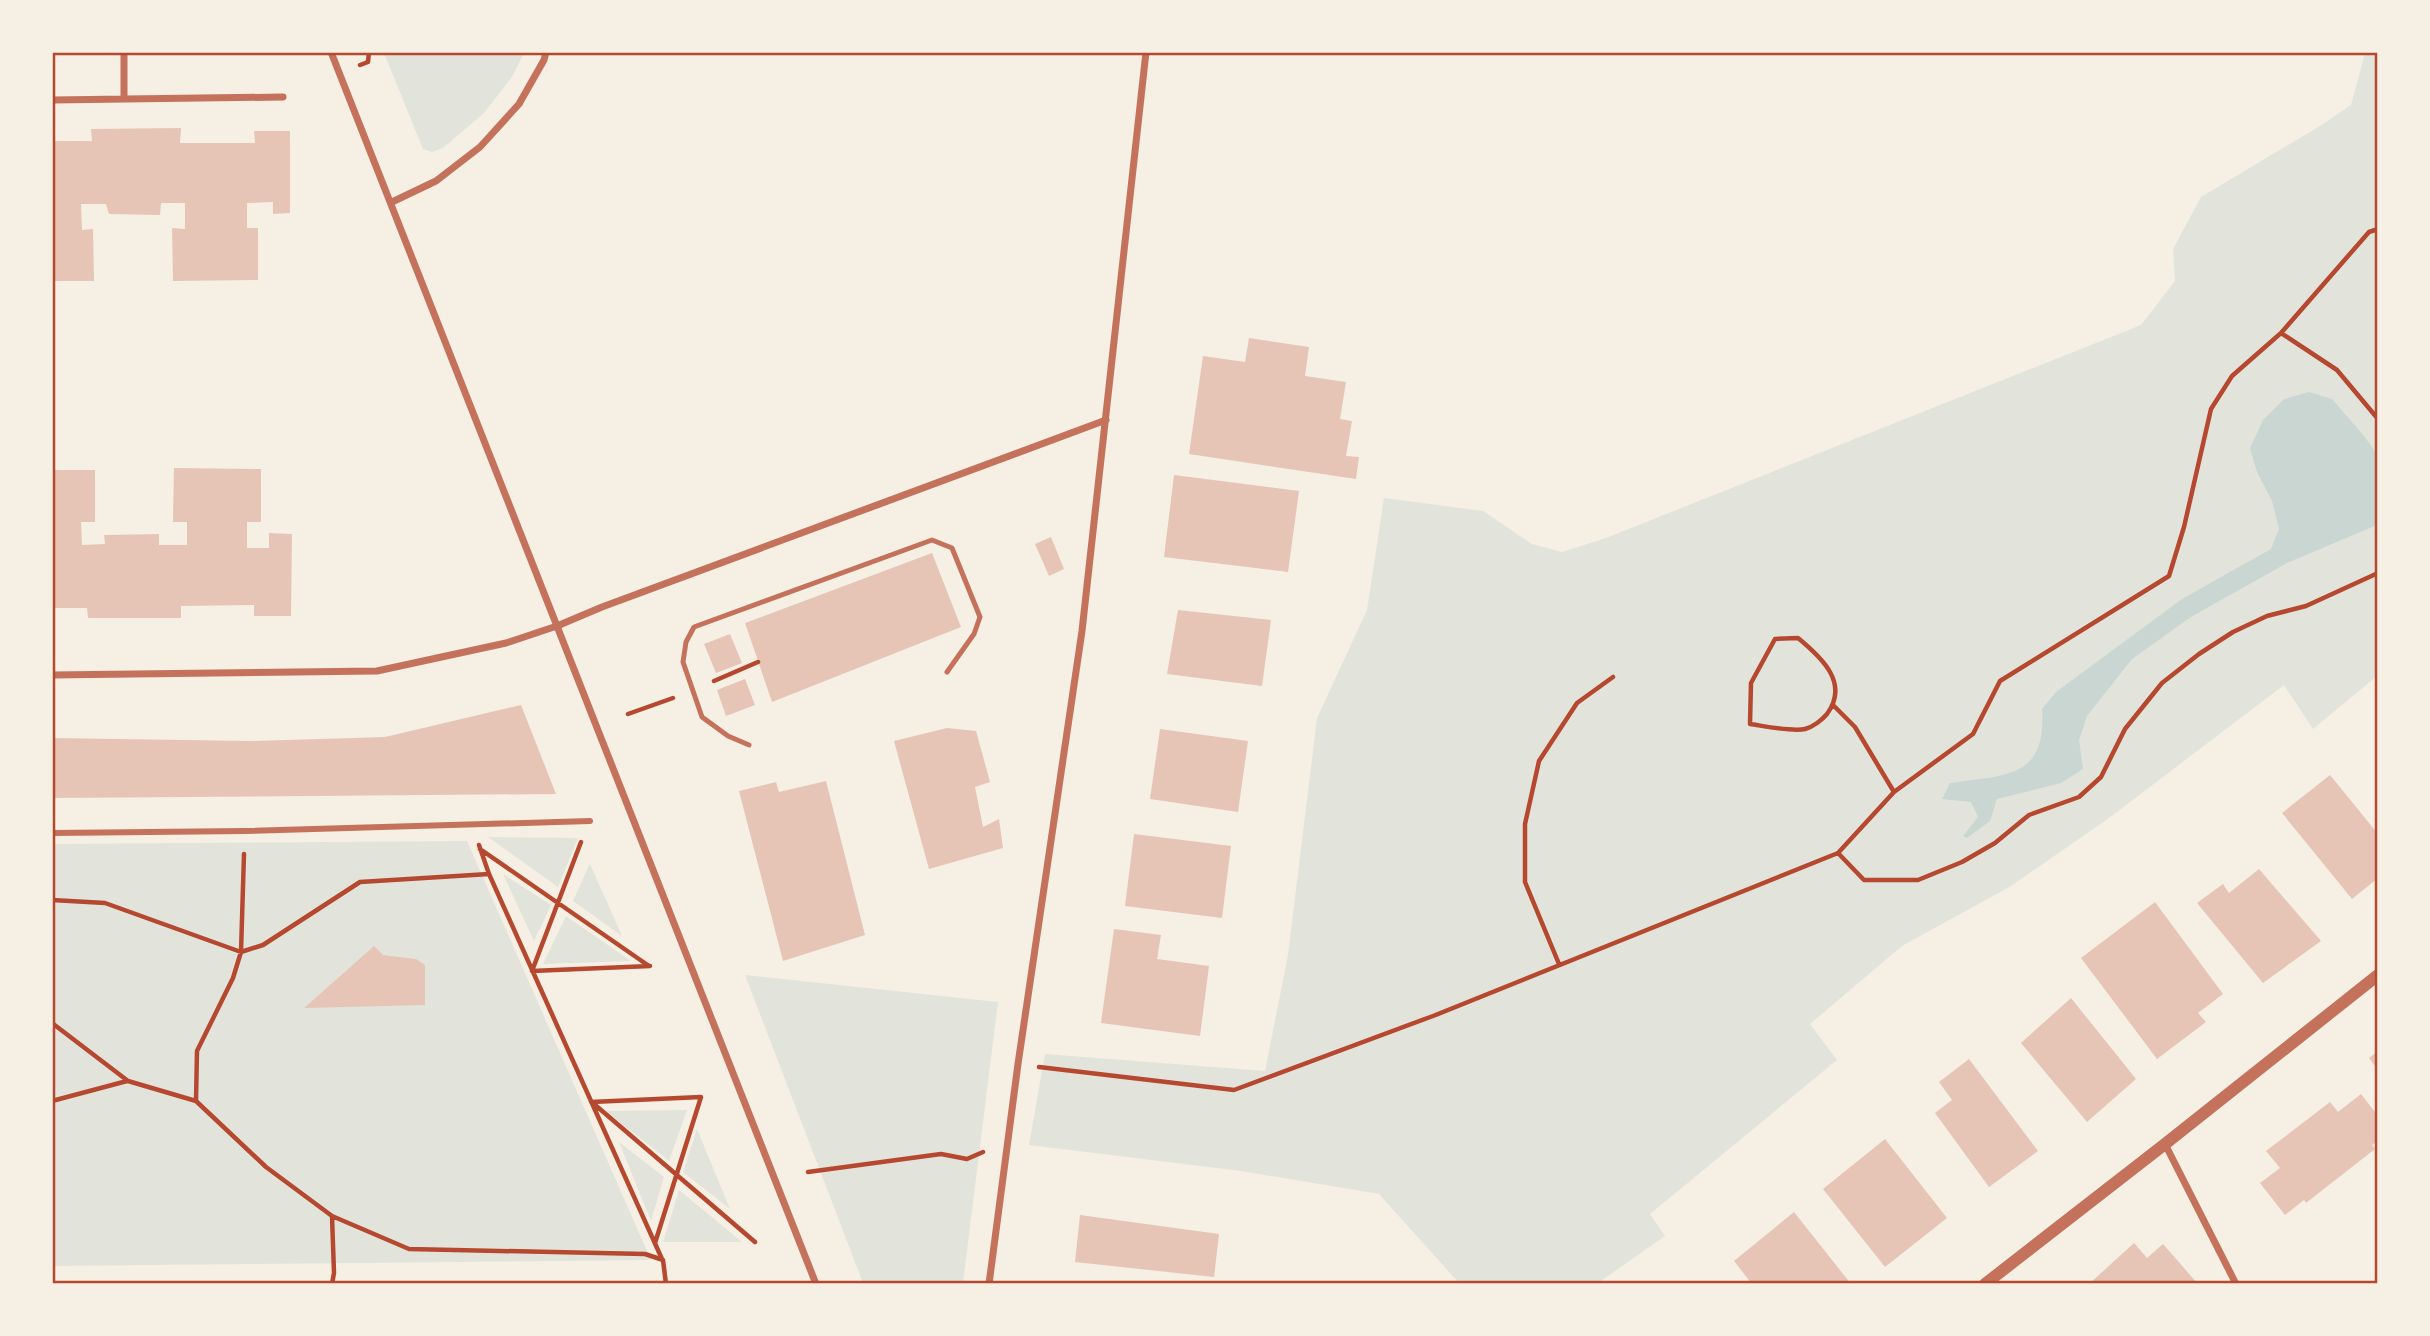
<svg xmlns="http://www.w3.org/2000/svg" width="2430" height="1336" viewBox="0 0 2430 1336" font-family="Rubik,sans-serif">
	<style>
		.green { fill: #e2e4dc }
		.water { fill: #c9d6d2 }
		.building { fill: #e6c5b7 }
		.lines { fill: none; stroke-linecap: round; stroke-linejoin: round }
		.path { stroke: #b5482f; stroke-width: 4.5 }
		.service { stroke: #c5725c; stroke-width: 5 }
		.pedestrian { stroke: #c5725c; stroke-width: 6 }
		.minor { stroke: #c5725c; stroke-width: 7 }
		.tertiary { stroke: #c5725c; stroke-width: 12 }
		.neatline { fill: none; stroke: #b5482f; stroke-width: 2.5 }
	</style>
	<rect width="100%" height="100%" fill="#f6efe4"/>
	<path class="green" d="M384,53H524L512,77L484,113L443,148L432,152L423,149Z
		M2365,53H2377V676L2313,729L2284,685L2109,818L2011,886L1902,946L1810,1024L1837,1060L1650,1214L1665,1236L1598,1283H1459L1379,1194L1241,1171L1029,1145L1045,1054L1265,1071L1288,955L1317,718L1367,610L1384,498L1483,511L1532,544L1562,552L1606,538L2141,325L2175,281L2173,249L2201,197L2320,126L2351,105Z
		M488,837L578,838L558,887Z
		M467,841L651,1260L53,1266L52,844Z
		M590,863V864L622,936L573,901Z
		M503,874L551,905L534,941Z
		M566,916L631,961L543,964Z
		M745,975L998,1002L963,1283H863Z
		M687,1110L669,1161L606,1111Z
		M697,1129L730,1209L683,1172Z
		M619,1142L664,1177L651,1221Z
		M679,1190L742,1242H663Z"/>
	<path class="water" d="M2309,392L2332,399L2364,436L2377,454V525L2287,563L2191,617L2132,659L2087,716L2079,740L2083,769L2061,783L1997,799L1990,821L1967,838L1963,836L1978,817L1971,802L1942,799L1950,783C2005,775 2047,779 2042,709L2056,692L2182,599L2271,549L2279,529L2272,501L2257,472L2250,448L2263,420L2284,399Z"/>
	<path class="building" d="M181,128L180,143H255L254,131H290V213L273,214V202L247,203V228H258V280L173,281L172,228L185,229V203H161L160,215L109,214L106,204H81L82,230L93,229L94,281H52V141H92L91,129Z
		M1249,338L1309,347L1305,376L1346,382L1340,419L1352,421L1346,456L1359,457L1356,479L1189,454L1203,356L1245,362Z
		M174,468L261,469V522H247V548H269V533L292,534L291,616H254V605L181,606V618H88L87,608H52V470H95V522H81L82,545L105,544L104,535L159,534V545H187V522H173Z
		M1174,475L1299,491L1288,572L1164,557Z
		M1051,537L1064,569L1049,576L1035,544Z
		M932,553L961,627L772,702L745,623Z
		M1178,610L1271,620L1262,686L1167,674Z
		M730,634L742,663L716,673L704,644Z
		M745,679L755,705L726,716L717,690Z
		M521,705L556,794L52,798V738L251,741L385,737Z
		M947,728L976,731L990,782L975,787L983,827L999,819L1003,848L929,869L894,741Z
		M1160,729L1248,741L1238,812L1150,799Z
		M2330,775L2378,834V878L2352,899L2282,813Z
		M826,781L865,935L783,961L739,791L776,782L779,792Z
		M1134,834L1231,846L1222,918L1125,906Z
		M2259,869L2321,941L2263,983L2197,903L2223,884L2229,893Z
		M2155,902L2223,994L2198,1013L2206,1022L2157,1059L2081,958Z
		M1114,929L1161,935L1157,959L1209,966L1200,1036L1101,1023Z
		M374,946L383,955L416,959L425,965V1005L304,1008Z
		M2071,998L2136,1079L2087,1122L2021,1043Z
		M2378,1051V1070L2369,1058Z
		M1969,1059L2038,1151L1989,1187L1935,1113L1952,1100L1939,1082Z
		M2361,1094L2378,1116V1141L2372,1145L2375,1149L2306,1203L2304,1200L2285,1215L2260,1183L2280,1168L2266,1151L2330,1102L2338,1112Z
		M1885,1139L1947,1218L1885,1267L1823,1189Z
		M1794,1212L1851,1284H1752L1734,1261Z
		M1080,1215L1219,1234L1214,1277L1075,1262Z
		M2134,1243L2147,1258L2163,1244L2198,1284H2089Z"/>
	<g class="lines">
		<path class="path" d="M360,65L368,62L369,52
			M2281,333L2337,370L2378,419
			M1798,638C1821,657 1850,683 1827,714C1822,720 1813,727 1805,729C1792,732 1764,726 1750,724L1751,683L1775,639Z
			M714,681L758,662
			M1833,705L1855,727L1894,792
			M628,714L673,698
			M581,842L532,971L650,966
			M479,845L489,874L662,1259
			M480,849L649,966
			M1838,853L1864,880H1918L1962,862L1995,843L2029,815L2079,797L2101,777L2125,729L2162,683L2199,654L2233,632L2267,616L2306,606L2378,573
			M244,854L241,952L233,978L197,1051L196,1101L266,1167L332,1216L409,1249L645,1254L663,1260L666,1284
			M52,900L105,903L241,952L263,945L360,882L489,874
			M1559,964L1525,882V824L1539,761L1577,703L1613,677
			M52,1023L128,1081L196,1101
			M1039,1067L1234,1090L1433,1016L1838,853L1894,792L1973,734L2000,681L2169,576L2184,527L2211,409L2232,376L2281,333L2369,232L2378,229
			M52,1101L127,1081
			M591,1102L701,1097L655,1243
			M594,1104L755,1242
			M808,1172L941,1154L967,1159L983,1152
			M332,1216L334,1273L332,1284"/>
		<path class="service" d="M749,745L728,736L702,717L683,662L686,642L694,627L932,540L952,548L980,617L974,634L947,672"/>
		<path class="pedestrian" d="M52,833L245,831L590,821"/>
		<path class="minor" d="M331,52L816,1284
			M124,99V52
			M52,100L283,97
			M392,202L436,181L480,147L519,104L544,60L546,52
			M52,675L377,671L506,643L557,626L602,607L1106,420
			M2165,1144L2236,1284
			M989,1284L1018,1064L1082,631L1146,52"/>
		<path class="tertiary" d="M1985,1284L2165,1144L2378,975"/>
	</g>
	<rect width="2430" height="1336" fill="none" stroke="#f6efe4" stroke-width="108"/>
	<rect x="54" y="54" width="2322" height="1228" class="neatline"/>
</svg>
